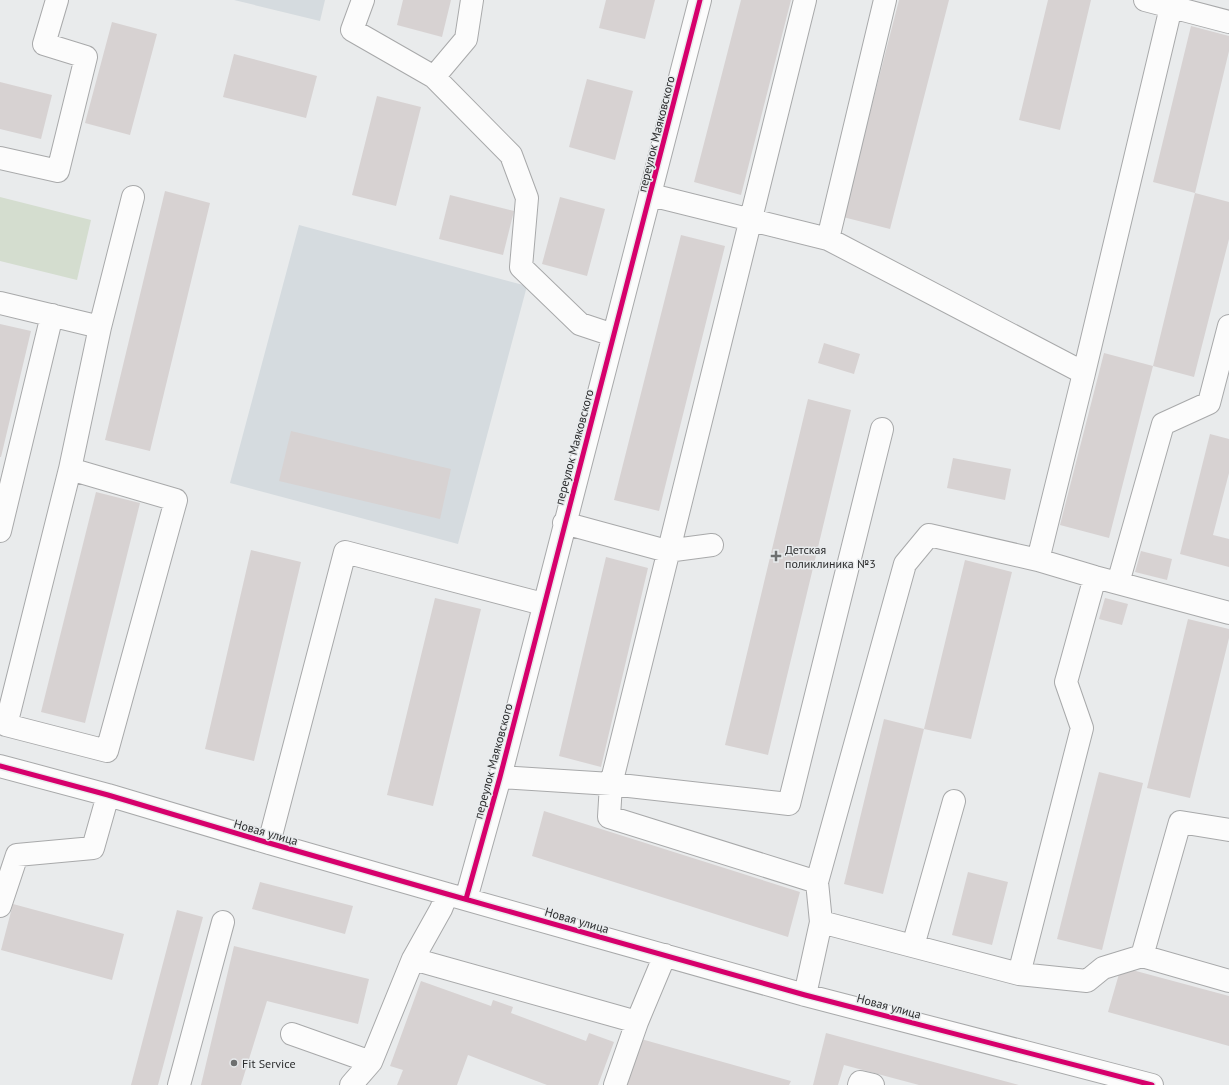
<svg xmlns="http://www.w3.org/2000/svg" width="1229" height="1085" viewBox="0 0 1229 1085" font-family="'PT Sans',sans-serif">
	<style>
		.built { fill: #d5dbdf }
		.green { fill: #d4ddcf }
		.building { fill: #d7d2d2 }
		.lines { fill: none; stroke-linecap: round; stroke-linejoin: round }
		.minor-casing { stroke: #a8a9aa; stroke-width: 24 }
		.minor { stroke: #fcfcfc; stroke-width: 22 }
		.cycleway-casing { stroke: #e8ebed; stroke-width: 8 }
		.cycleway { stroke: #d6006c; stroke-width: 5 }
		.poi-dot { fill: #6e7070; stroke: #e8ebed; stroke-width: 1.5 }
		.labels { text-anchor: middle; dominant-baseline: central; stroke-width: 3; stroke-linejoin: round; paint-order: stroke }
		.street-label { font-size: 12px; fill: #2c2d2e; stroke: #e8ebed }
		.poi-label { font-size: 12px; fill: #2c2d2e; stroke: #e8ebed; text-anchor: start }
	</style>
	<rect width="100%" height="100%" fill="#e9ebec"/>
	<path class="built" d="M234,0H325L320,21Z
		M299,225L527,286L458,544L230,483Z"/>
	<path class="green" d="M0,197L91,220L77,280L0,261Z"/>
	<path class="building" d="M403,0H451L442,37L397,25Z
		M606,0H655L645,39L599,28Z
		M741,0H791L741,195L694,182Z
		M899,0H949L890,229L843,217Z
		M1048,0H1091L1060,130L1019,120Z
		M112,22L157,34L130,135L85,123Z
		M1191,26L1229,36V51L1195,193L1153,182Z
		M234,54L317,76L306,118L223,97Z
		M587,79L633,91L615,160L569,147Z
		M0,82L52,95L41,139L0,129Z
		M377,96L421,107L396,206L352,195Z
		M165,191L210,203L150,451L105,440Z
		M1195,193L1229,202V239L1194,377L1153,366Z
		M450,195L514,211L503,255L439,239Z
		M560,197L605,209L587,276L542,264Z
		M681,235L725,246L659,511L614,500Z
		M0,324L31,331L1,457H0Z
		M824,343L860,354L854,374L818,363Z
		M1104,353L1153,366L1109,538L1060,525Z
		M808,399L851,410L768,755L725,745Z
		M291,431L451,469L440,519L279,481Z
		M1210,434L1229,439V473L1213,535L1229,539V567L1180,554Z
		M953,458L1011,469L1005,500L947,488Z
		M96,492L140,503L85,723L41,712Z
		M251,550L301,562L254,761L205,749Z
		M1141,551L1172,559L1167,580L1135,572Z
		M606,557L648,568L601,767L559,756Z
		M965,560L1012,572L971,739L924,729Z
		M435,598L481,609L433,806L387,795Z
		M1105,598L1128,604L1122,625L1099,619Z
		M1188,619L1229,629V638L1190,798L1147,788Z
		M884,719L924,729L883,894L844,884Z
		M1099,772L1143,783L1102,950L1057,939Z
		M544,811L800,892L788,937L532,856Z
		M968,872L1008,882L992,945L952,935Z
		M260,882L353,906L345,934L252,909Z
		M13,904L124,934L112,980L1,950Z
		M177,910L203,917L158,1085H131Z
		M234,946L369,979L358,1024L267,1001L241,1085H201Z
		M1121,967L1229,996V1046L1108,1012Z
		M421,981L491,1006L493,1000L513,1007L511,1013L586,1041L589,1033L614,1042L598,1085H547L468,1055L457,1085H397L403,1070L390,1066Z
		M826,1033L1019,1085H919L844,1065L838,1085H813Z
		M641,1039L791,1081L789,1085H627Z"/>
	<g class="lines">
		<g class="minor-casing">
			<path id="minor" d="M363,0L352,30L434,77L511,155L527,198L521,267L580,324L613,335
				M1145,0L1229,22
				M434,77L466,39L472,0
				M0,158L58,171L86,57L44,44L57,0
				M651,195L828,239L1084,373L1038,560
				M828,239L885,0
				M0,303L100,327L70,469L176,500L107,751L6,725L70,469
				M100,327L133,197
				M1084,373L1171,7
				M564,523L667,551L712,545
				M0,531L52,315
				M1095,577L1066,682L1082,728L1019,974L1087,981L1103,968L1142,956
				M1118,583L1163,424L1209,403L1229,326
				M0,766L108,795L269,843L447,894L805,995L1152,1085
				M500,777L611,784L789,804L882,429
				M1229,830L1180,822L1142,956L1229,981
				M269,843L345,552L543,604
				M817,882L905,564L929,535L1038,560L1095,577L1229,613
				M466,899L500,777L700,0
				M0,906L17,855L93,848L108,795
				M821,922L1019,974
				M913,946L954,801
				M413,959L637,1022
				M805,995L821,922L817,882L609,817L611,784C674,522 742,262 805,0
				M292,1034L371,1062
				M179,1085L223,922
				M351,1085L371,1062L413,959L441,909L447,894
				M615,1085L637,1022L665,955
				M859,1085L860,1082L873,1085"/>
		</g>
		<use href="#minor" class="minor"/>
		<g class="cycleway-casing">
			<path id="cycleway" d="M0,766L108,795L269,843L447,894L805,995L1152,1085
				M466,899L500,777L700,0"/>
		</g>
		<use href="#cycleway" class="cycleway"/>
	</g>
	<g class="poi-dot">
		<path d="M774 550h4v4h4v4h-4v4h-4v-4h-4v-4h4z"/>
		<circle cx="234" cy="1063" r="4"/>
	</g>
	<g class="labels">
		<g class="street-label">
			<text transform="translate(656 134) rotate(-76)">переулок Маяковского</text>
			<text transform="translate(574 447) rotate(-75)">переулок Маяковского</text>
			<text transform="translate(493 761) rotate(-75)">переулок Маяковского</text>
			<text transform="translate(266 832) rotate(16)">Новая улица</text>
			<text transform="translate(577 920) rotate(16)">Новая улица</text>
			<text transform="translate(889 1006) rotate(15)">Новая улица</text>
		</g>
		<g class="poi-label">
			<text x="785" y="549">Детская<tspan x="785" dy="14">поликлиника №3</tspan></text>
			<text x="242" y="1063">Fit Service</text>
		</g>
	</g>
</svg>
